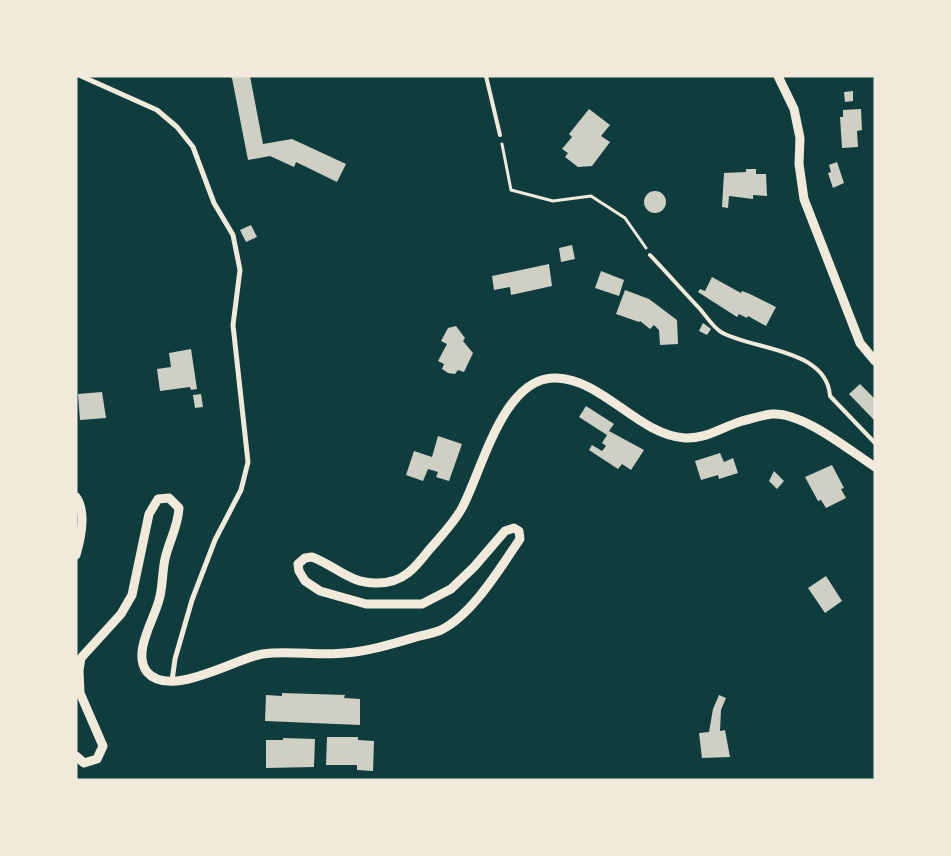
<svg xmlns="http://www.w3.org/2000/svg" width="951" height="856" viewBox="0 0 951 856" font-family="'Public Sans',sans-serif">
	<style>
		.building { fill: #cfcfc3 }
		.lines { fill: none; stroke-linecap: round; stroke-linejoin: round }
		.path { stroke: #f1e9da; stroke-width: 3 }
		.service { stroke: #f1e9da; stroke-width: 4 }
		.minor { stroke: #f1e9da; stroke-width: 5 }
		.tertiary { stroke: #f1e9da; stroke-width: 9 }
	</style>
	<rect width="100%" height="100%" fill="#0f3d3e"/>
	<path class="building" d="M228,76H250L263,144L292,139L346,164L337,182L296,162L294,167L270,156L248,160L232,78Z
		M853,91V101L845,102L844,92Z
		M589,109L610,125L601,136L610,142L592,166L578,167L565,157L568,153L562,149L572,137L569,134Z
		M861,109L862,130L857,131L858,147L842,148L840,117H843V110Z
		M837,162L844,183L833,188L828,173L831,172L829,165Z
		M746,169H756V174H766L767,196L753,195V199L729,196L728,208L722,207L724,173L746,172Z
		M644 202a11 11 0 1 1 22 0a11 11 0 1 1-22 0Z
		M251,225L257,237L246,242L240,230Z
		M572,245L575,259L561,262L559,248Z
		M549,264L552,286L511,295L510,287L494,290L492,276Z
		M601,271L624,280L619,296L595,288Z
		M712,277L741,293L742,291L750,294L776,307L766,326L748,316L747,318L739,314L737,317L698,292L700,289L705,291Z
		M625,290L649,299L677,320L678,344L660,345L659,330L654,325L650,329L640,321L639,322L616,314Z
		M703,323L711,329L707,335L699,331Z
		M456,326L465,338L463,341L473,353L464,372L458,370L455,374L448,373L442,369L444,364L438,361L447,344L441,341L448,328Z
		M191,349L197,389L191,390L190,387L160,391L157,369L171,367L169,353Z
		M860,384L875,399V421L849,394Z
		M102,392L106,418L80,420L78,394Z
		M201,394L203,407L195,408L193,395Z
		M586,406L614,424L609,431L644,450L631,470L622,464L618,469L589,450L592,445L602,451L606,446L602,443L607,435L579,417Z
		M438,436L462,444L449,481L436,477L438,472L428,469L423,481L406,475L414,451L432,457Z
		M720,453L724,462L733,458L738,473L719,479L718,475L701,480L695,461Z
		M832,465L844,488L841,489L846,498L826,508L821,500L818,501L805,477Z
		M774,471L784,481L777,489L769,481Z
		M826,576L842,601L825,613L808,588Z
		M282,693L345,695L344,698L360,699V725L265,721L266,695L282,696Z
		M719,695L726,698L721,710L720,731L725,730L730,757L702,758L699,733L709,732L713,709Z
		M327,737H358V740L374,741L373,771L357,770V765H326Z
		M283,738L315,739L314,767L266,768V740H283Z"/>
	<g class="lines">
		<path class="path" d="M502,144L511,190L553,201L591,196L625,218L646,248"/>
		<path class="service" d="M486,76L500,135
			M650,255C667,273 683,291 700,309C706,316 713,327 721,332C752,350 827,348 830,396L875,443"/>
		<path class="minor" d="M81,76L157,110L177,127L193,147L214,203L233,235L240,270L233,325L248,462L241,490L215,540L192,600L175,659L172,681"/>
		<path class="tertiary" d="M778,76L794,109L800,138L799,164L804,199L860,343L875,361
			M76,497C87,512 81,538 76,555
			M76,756L84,763L97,759L103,746L80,693L79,670L81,658L121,614L132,595L149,514L158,499L169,498L179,508C178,527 169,541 165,559C162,572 163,587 159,600C154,620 132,653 147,672C170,699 234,659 262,654C290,650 318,656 345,653C369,651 392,644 416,637C424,635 434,633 441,630C473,614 500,568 520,539L519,531L514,528L505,531L474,567L451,589L422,604H366L320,591L305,581L299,571L298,564L305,558L312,557C336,566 350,584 378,583C403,583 415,568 429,550C440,537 454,523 462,508C482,471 503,376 556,378C603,379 638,435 685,438C707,439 722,427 742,421C751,419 762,415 772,414C803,412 849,450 875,467"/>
	</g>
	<rect width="951" height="856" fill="none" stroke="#f1e9da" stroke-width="155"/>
</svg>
